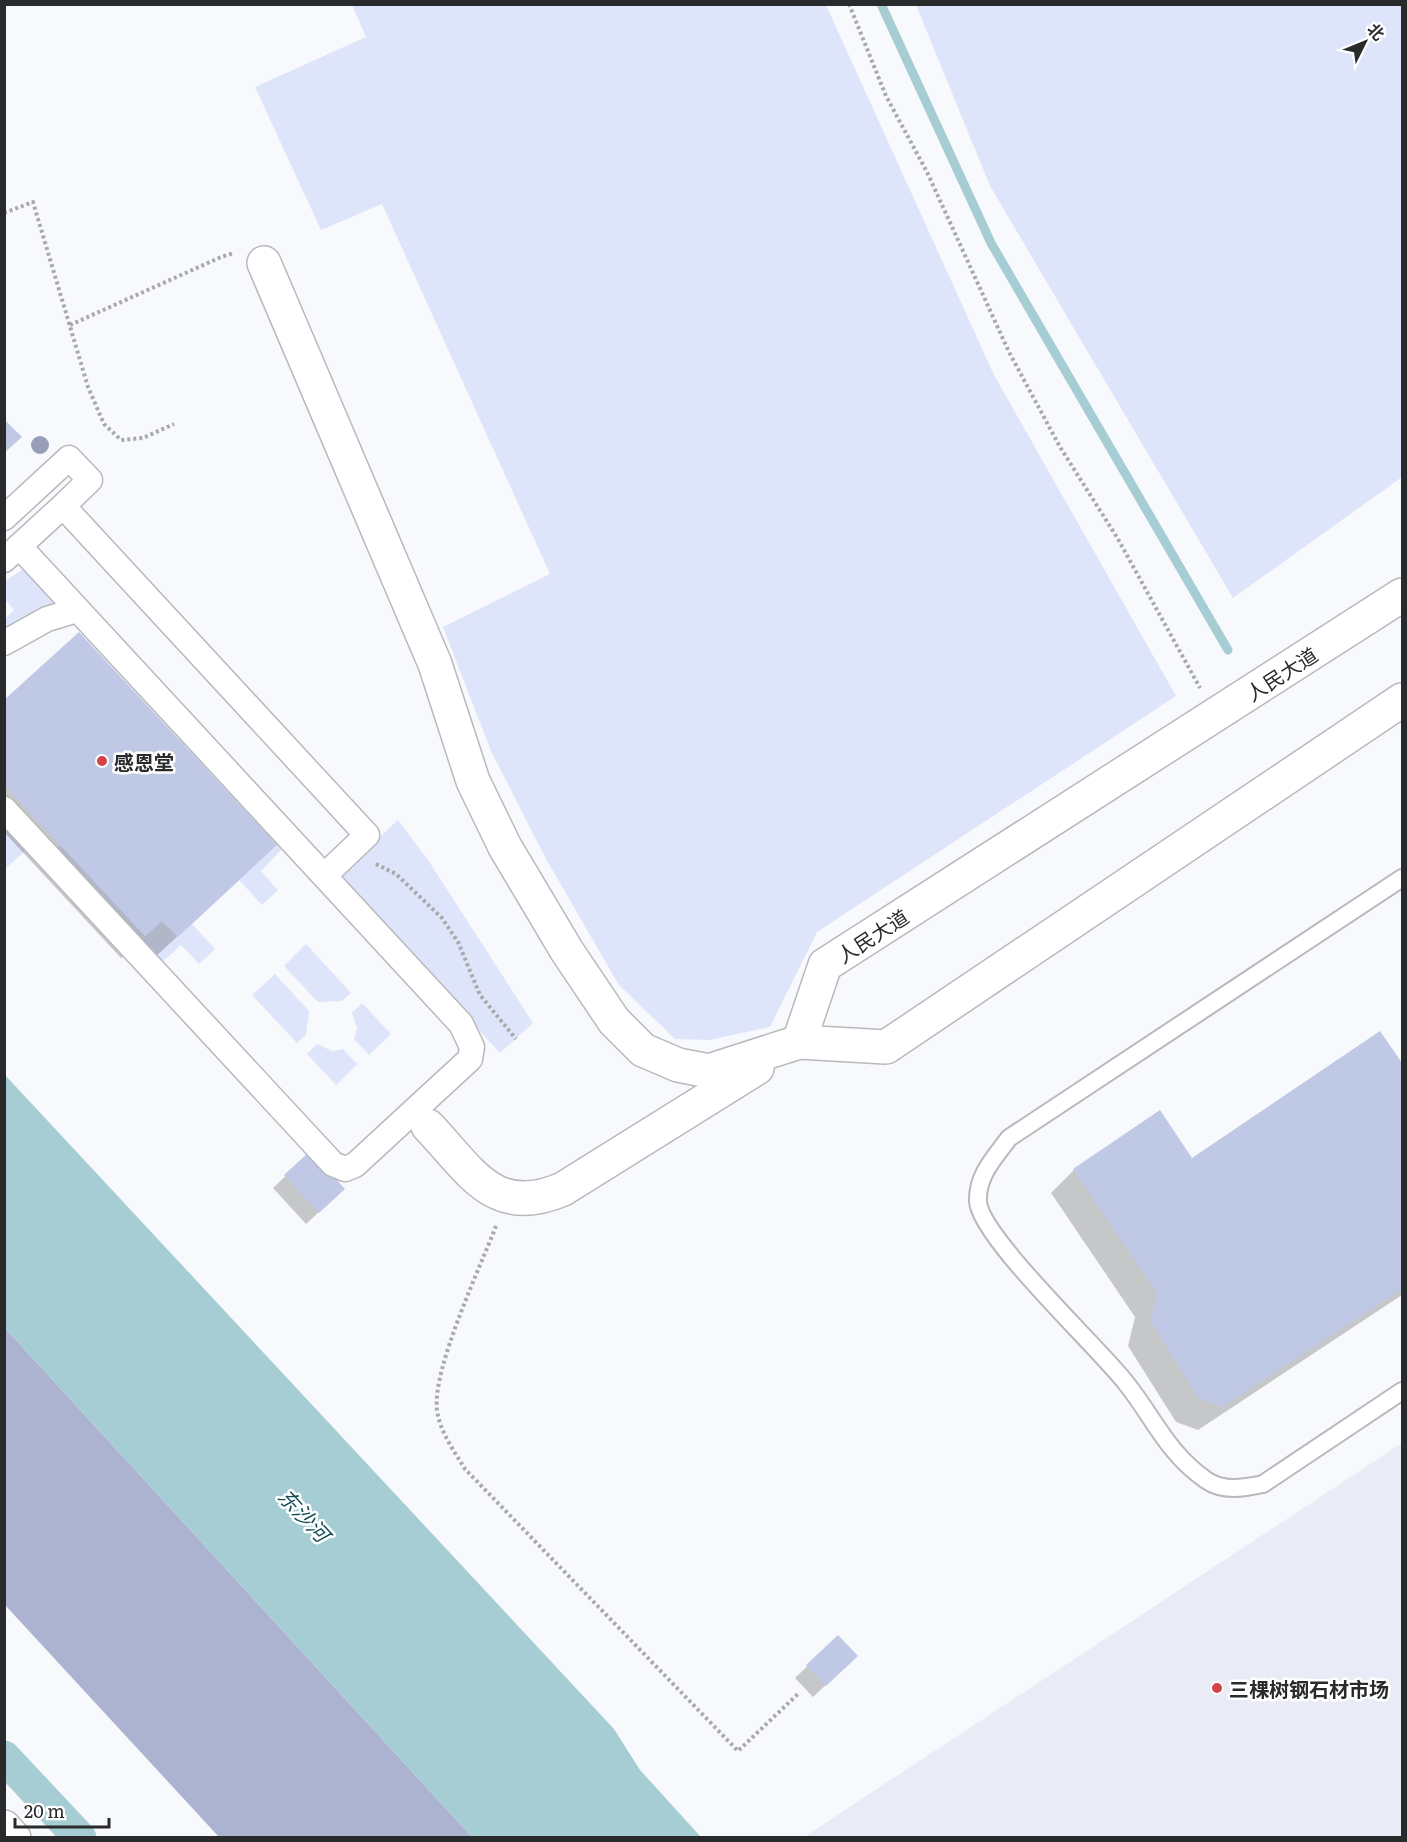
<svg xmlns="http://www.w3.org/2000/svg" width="1407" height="1842" viewBox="0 0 1407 1842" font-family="Literata,'Noto Sans SC',serif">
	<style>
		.built { fill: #e9ecf7 }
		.green { fill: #dee5fb }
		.forest { fill: #abb3d1 }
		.water { fill: #a6cdd3 }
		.shadow { fill: #0003 }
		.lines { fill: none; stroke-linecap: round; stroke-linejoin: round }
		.stream { stroke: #a6cdd3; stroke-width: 9 }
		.canal { stroke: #a6cdd3; stroke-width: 33 }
		.building { fill: #bfc8e5 }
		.service-casing { stroke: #b8b9bd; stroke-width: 20 }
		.pedestrian-casing { stroke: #b8b9bd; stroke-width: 27 }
		.minor-casing { stroke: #b8b9bd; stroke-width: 36 }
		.tertiary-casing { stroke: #b8b9bd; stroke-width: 36 }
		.path { stroke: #a8a9ab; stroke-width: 4; stroke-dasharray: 3 3; stroke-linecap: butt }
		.service { stroke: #fff; stroke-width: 16 }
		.pedestrian { stroke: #fff; stroke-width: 24 }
		.minor { stroke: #fff; stroke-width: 33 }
		.tertiary { stroke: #fff; stroke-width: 33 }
		.tree { fill: #989eb7 }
		.poi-dot { fill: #d34449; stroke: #fff; stroke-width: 2 }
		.labels { text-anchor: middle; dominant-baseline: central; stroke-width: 5; stroke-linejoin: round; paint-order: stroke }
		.street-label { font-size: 20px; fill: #292a2b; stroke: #fff }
		.poi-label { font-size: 20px; font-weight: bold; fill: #292a2b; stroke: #fff; text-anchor: start }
		.water-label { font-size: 21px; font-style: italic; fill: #164e56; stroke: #fff }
	</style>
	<rect width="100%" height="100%" fill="#f8f9fc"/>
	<path class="built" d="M1402,1443V1837H804L1258,1538Z"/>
	<path class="green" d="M352,5H826L994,375L1176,696L817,932L770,1027L709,1040L675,1039L619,985L546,859L491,751L443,627L550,574L382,204L321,230L255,87L366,37Z
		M916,5H1402V477L1233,598L990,186Z
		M22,570L30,573L57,607L5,640V619L14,610L5,599V581Z
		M182,734L283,848L261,871L278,890L262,905L239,880L276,845L178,738Z
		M398,820L428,860L533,1023L500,1053L336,877Z
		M4,828L25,851L5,869H4Z
		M61,845L145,936L162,921L178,937L192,924L215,949L199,964L181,945L160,964L54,851Z
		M306,944L351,993L342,1001L318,1002L284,966Z
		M275,974L309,1011L306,1035L297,1043L252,995Z
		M362,1003L391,1034L369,1055L354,1039L357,1028L352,1013Z
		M317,1044L332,1051L343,1049L357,1064L336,1085L307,1054Z"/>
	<path class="forest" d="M5,1328L472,1837H219L5,1605Z"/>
	<path class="water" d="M5,1075L614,1729L640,1770L701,1837H472L5,1328Z"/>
	<path class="shadow" d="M4,703L251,868L153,959L138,943L121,958L4,832Z
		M1380,1033L1402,1066V1295L1198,1430L1176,1422L1128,1346L1135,1317L1051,1193L1074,1170L1191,1160Z
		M310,1153L331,1201L306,1224L273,1188Z
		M838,1637L844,1668L813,1697L795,1678Z"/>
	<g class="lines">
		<path class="stream" d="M881,4L991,243L1228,650"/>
		<path class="canal" d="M4,1757L80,1838"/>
	</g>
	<path class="building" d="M4,419L22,437L4,453Z
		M79,632L277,845L178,937L162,921L145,936L4,785V700Z
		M1380,1031L1402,1063V1289L1222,1407L1199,1399L1151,1322L1157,1293L1073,1169L1160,1110L1192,1158Z
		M310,1151L345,1189L319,1213L284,1175Z
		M838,1635L858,1656L826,1686L806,1665Z"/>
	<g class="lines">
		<g class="service-casing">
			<path id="service" d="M1402,878L1009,1138C995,1157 977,1175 978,1201C979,1236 1099,1348 1126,1383C1154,1418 1167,1453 1206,1480C1223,1492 1244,1488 1263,1484L1402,1391"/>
		</g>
		<g class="pedestrian-casing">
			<path id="pedestrian" d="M4,518L69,458L90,480L63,506
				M4,560L63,506L367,835L324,876
				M4,643L47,619L77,610
				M4,809L333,1164L345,1169L355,1165L470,1059L472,1047L461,1024L19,546"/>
		</g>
		<g class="minor-casing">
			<path id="minor" d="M264,263L435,664L473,781L505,847L567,951L614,1021L643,1050L678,1065L709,1071L799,1042
				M428,1126C471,1171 494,1219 563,1189L757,1068
				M4,1827L14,1838"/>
		</g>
		<g class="tertiary-casing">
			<path id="tertiary" d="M1402,595L825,965L799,1042L886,1047L1402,700"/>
		</g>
		<path class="path" d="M849,4L886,96L927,172L1009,352L1060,447L1118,539L1200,688
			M4,213L33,202L88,387L104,424L121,440L143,438L174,424
			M70,325L221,257L234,253
			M376,864L396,874L442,918L458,942L480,995L516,1039
			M496,1226C480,1268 432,1369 437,1410C440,1432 454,1451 465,1469L738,1751L799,1693"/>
		<use href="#service" class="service"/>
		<use href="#pedestrian" class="pedestrian"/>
		<use href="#minor" class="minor"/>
		<use href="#tertiary" class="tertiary"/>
	</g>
	<circle class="tree" cx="40" cy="445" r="9"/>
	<g class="poi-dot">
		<circle cx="102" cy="761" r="6"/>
		<circle cx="1217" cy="1688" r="6"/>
	</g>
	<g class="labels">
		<g class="street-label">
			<text transform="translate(1281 673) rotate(-33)">人民大道</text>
			<text transform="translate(872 935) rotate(-33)">人民大道</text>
		</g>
		<g class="poi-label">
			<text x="114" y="761">感恩堂</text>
			<text x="1229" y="1688">三棵树钢石材市场</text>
		</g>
		<g class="water-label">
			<text transform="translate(305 1514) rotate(47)">东沙河</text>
		</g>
	</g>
	<rect width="1407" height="1842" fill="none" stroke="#292a2b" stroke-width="12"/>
	<g transform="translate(1365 42) rotate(47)" stroke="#ffffff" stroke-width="4.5" paint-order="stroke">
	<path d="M0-4.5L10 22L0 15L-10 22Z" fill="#292a2b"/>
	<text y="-9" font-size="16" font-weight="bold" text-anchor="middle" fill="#292a2b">北</text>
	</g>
	<path d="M15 1818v9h94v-9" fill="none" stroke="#292a2b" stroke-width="3"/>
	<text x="24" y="1818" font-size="18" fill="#292a2b" stroke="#ffffff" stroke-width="4.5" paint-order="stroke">20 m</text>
</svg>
